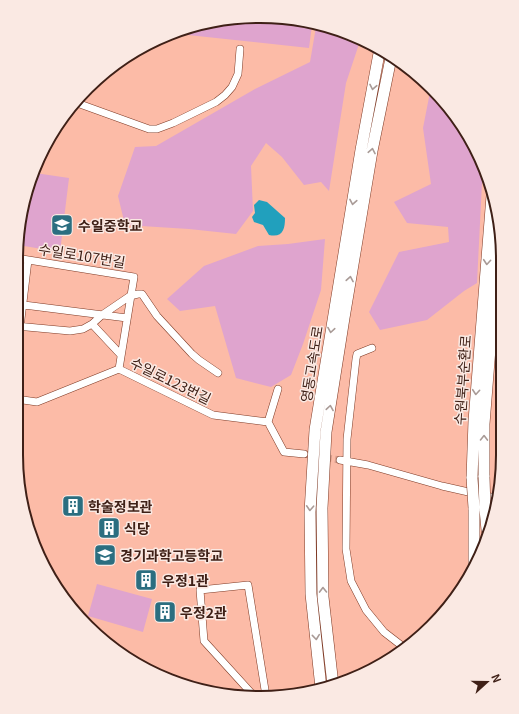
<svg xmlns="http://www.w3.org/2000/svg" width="519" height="714" viewBox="0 0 519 714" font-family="Georgia,'Noto Sans KR',serif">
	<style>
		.green { fill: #dfa4ce }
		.water { fill: #21a0bd }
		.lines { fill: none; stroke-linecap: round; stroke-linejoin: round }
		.minor-tunnel { stroke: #d69c8a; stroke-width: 7; stroke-dasharray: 7 3.5; stroke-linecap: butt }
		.minor-casing { stroke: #7f3a25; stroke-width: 8 }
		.highway-casing { stroke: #7f3a25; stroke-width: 12 }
		.minor { stroke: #fff; stroke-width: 7 }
		.highway { stroke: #fff; stroke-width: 11 }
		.highway-bridge-casing { stroke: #7f3a25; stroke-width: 12; stroke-linecap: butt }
		.highway-bridge { stroke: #fff; stroke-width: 11 }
		.oneway { stroke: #a99b97 }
		.labels { text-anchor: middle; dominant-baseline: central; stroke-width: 3; stroke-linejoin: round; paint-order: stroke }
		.poi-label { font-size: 14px; font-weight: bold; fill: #3f2017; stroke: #fae9e3; text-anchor: start }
		.street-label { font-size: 14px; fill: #3f2017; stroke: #fae9e3 }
		.rim { fill: none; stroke: #3f2017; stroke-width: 2 }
	</style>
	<rect width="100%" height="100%" fill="#fcbba7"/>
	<path class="green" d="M291,18L312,25L309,48L188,35L189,28L196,24Z
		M316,27L360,41L346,83L329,191L321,182L304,185L282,157L266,143L251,166L253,211L236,234L189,229L125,225L118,196L135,147L156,146L255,89L310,62Z
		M430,92L453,111L483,163L477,283L464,291L427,320L380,330L369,312L399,252L449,242L448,227L407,223L394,202L431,184L423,128Z
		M35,173L69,178L60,252L18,245L24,197Z
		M325,239L321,290L303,344L291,375L271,387L236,378L215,306L180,311L167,299L204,266L258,246L288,244Z
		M97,584L152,599L143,632L88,616Z"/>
	<path class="water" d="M259,200L267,202L285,218C285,229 283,238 269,235L263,225L254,222L252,217L255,213L254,205Z"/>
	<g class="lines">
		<path class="minor-tunnel" d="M304,454L340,460"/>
		<g class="minor-casing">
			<path id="minor" d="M77,103L149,129H157L173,123L216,102L225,95L232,87L238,74L240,49
				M16,258L134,277L119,369
				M16,304L127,318
				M92,324L121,355
				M16,326L70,331L83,329L92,324L102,315L130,296L138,294H142L157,316L192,354L199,360L218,373
				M372,348L357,354L356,359L347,439L346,549L351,581L366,610L384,632L406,649
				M16,361L28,260
				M16,399L37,402L119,369L213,415L268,422L284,452L304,454
				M268,422L278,389
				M340,460L368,465L442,486L495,498
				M254,696L204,641L200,590L248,585L266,696"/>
		</g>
		<g class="highway-casing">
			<path id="highway" d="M484,477V424L500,223
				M472,478L474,421L492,196
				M474,508V568
				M485,509L487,530
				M333,685L323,597L322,508L326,432L344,318L372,151L391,58
				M321,688L311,594L310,512L315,430L361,150L380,48"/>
		</g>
		<use href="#minor" class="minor"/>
		<use href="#highway" class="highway"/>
		<g class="highway-bridge-casing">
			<path id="highway-bridge" d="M484,477L485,509
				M472,478L474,508"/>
		</g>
		<use href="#highway-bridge" class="highway-bridge"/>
	</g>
	<defs><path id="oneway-chevron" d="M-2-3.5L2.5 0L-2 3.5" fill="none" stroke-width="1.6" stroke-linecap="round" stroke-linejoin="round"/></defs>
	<g class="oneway">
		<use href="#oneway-chevron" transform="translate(373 87) rotate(101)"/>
		<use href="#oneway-chevron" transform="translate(372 151) rotate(-79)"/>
		<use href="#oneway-chevron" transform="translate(353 202) rotate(100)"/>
		<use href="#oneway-chevron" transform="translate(487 262) rotate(95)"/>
		<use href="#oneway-chevron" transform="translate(350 279) rotate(-80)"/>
		<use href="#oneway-chevron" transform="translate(331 330) rotate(99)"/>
		<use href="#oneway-chevron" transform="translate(476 392) rotate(95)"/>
		<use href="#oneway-chevron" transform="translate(330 408) rotate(-81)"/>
		<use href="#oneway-chevron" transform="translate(484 438) rotate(-89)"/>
		<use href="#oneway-chevron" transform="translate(310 508) rotate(93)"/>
		<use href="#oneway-chevron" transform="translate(323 590) rotate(-91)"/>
		<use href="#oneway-chevron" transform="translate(316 637) rotate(84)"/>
	</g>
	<defs>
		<g id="school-square" transform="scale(1.15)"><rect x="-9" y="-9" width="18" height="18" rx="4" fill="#2b6e80" stroke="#fae9e3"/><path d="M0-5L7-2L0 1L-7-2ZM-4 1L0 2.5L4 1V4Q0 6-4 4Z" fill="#fff"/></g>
		<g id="building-square" transform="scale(1.15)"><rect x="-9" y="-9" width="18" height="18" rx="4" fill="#2b6e80" stroke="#fae9e3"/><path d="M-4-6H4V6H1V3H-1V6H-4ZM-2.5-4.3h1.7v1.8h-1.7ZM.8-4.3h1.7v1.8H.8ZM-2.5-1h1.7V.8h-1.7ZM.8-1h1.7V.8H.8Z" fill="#fff"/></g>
	</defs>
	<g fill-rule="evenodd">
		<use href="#school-square" x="62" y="225"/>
		<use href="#building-square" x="73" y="506"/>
		<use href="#building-square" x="109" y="528"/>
		<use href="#school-square" x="105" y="555"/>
		<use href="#building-square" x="146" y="580"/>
		<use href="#building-square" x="165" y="612"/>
	</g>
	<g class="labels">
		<g class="poi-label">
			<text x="78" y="225">수일중학교</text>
			<text x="88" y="506">학술정보관</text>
			<text x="124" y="528">식당</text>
			<text x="120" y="555">경기과학고등학교</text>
			<text x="162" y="580">우정1관</text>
			<text x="180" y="612">우정2관</text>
		</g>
		<g class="street-label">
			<text transform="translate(82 255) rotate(9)">수일로107번길</text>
			<text transform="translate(311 364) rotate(-81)">영동고속도로</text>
			<text transform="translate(171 380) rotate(26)">수일로123번길</text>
			<text transform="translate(462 380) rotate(-86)">수원북부순환로</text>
		</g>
	</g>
	<path d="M0 0H519V714H0ZM259 23H260A236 236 0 0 1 496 259V455A236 236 0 0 1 260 691H259A236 236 0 0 1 23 455V259A236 236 0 0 1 259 23Z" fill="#fae9e3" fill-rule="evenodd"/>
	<path class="rim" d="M259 23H260A236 236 0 0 1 496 259V455A236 236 0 0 1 260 691H259A236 236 0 0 1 23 455V259A236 236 0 0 1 259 23Z"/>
	<g transform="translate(487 682) rotate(69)" stroke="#fae9e3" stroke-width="3" paint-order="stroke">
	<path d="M0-3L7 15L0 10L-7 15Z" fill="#3f2017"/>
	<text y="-6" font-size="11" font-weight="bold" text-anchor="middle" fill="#3f2017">N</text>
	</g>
</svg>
